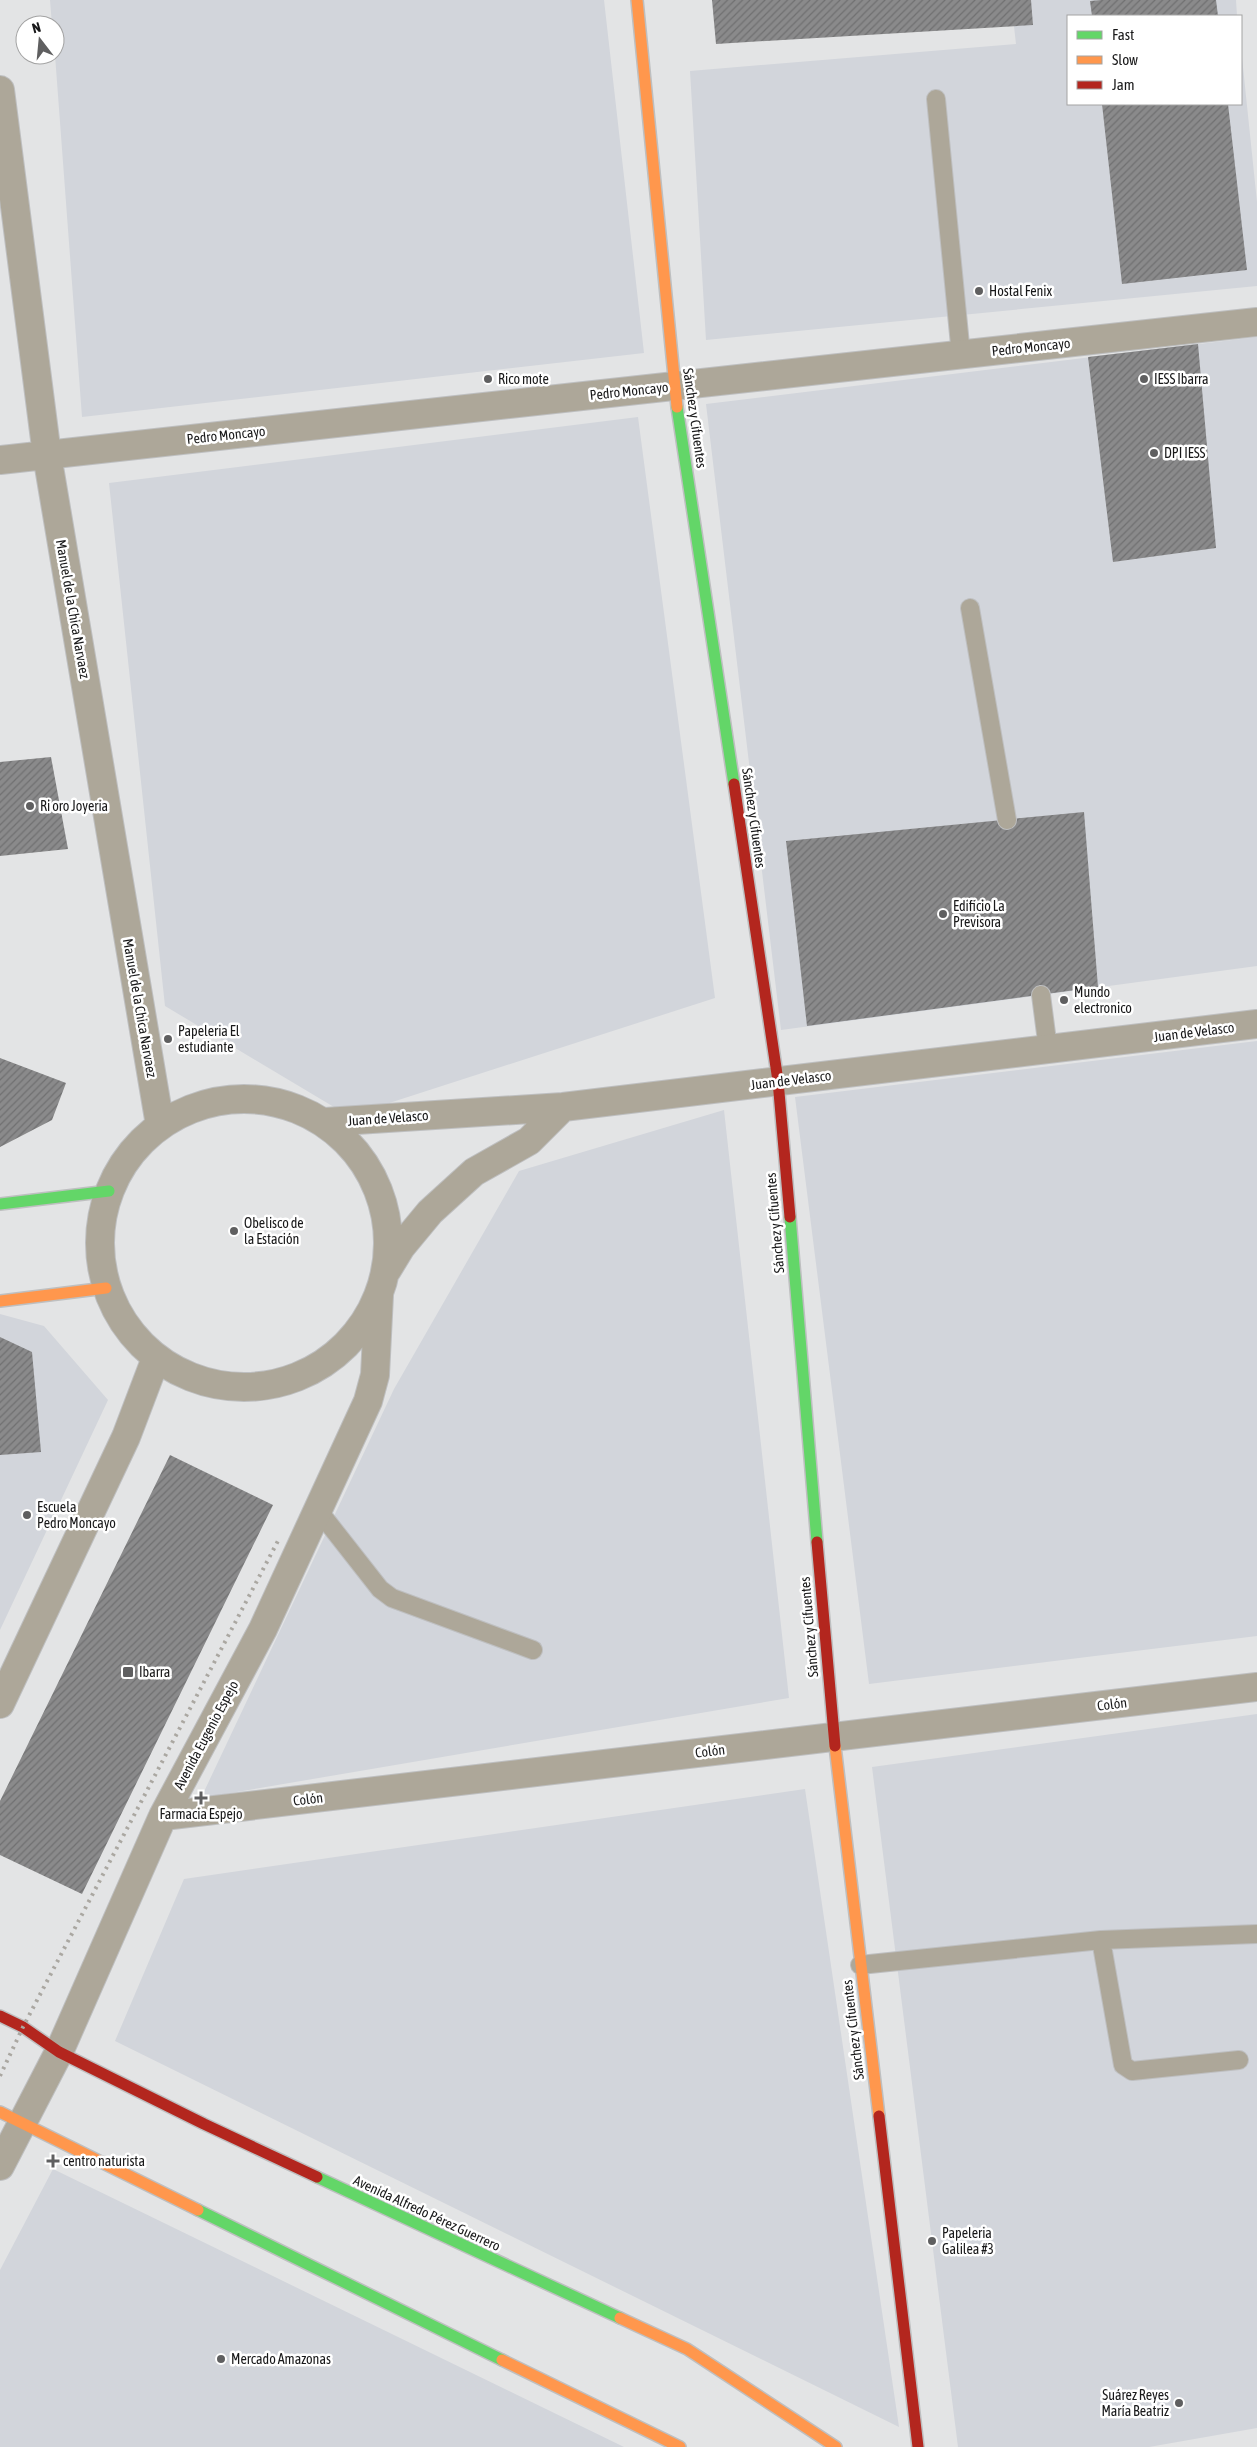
<svg xmlns="http://www.w3.org/2000/svg" width="1257" height="2447" viewBox="0 0 1257 2447" font-family="'Asap Condensed',sans-serif">
	<style>
		.built { fill: #d2d5db }
		.building { fill: url(#building-hatch) }
		.lines { fill: none; stroke-linecap: round; stroke-linejoin: round }
		.lane-casing { stroke: #bebfc0; stroke-width: 20 }
		.street-casing { stroke: #bebfc0; stroke-width: 30 }
		.fast-casing { stroke: #bebfc0; stroke-width: 14 }
		.slow-casing { stroke: #bebfc0; stroke-width: 14 }
		.jam-casing { stroke: #bebfc0; stroke-width: 14 }
		.lane { stroke: #ada799; stroke-width: 18 }
		.street { stroke: #ada799; stroke-width: 28 }
		.fast { stroke: #63d668; stroke-width: 11 }
		.slow { stroke: #ff974d; stroke-width: 11 }
		.jam { stroke: #b3261e; stroke-width: 11 }
		.rail { stroke: #aaa7a1; stroke-width: 4; stroke-dasharray: 2.5 5; stroke-linecap: butt }
		.poi-dot { fill: #5f5f60; stroke: #fff; stroke-width: 2 }
		.labels { text-anchor: middle; dominant-baseline: central; stroke-width: 5; stroke-linejoin: round; paint-order: stroke }
		.poi-label { font-size: 14px; fill: #181819; stroke: #fff; text-anchor: start }
		.street-label { font-size: 14px; fill: #181819; stroke: #fff }
	</style>
	<defs>
		<pattern id="building-hatch" width="6" height="6" patternUnits="userSpaceOnUse" patternTransform="scale(1.25)"><rect width="6" height="6" fill="#8a8a8b"/><path d="M-1 1l2-2M0 6l6-6M5 7l2-2" fill="none" stroke="#707071"/></pattern>
	</defs>
	<rect width="100%" height="100%" fill="#e3e4e5"/>
	<path class="built" d="M50,0H604L644,353L82,417L55,55V25H52Z
		M1011,0H1236L1237,16H1068V104H1241V48L1257,202V286L706,340L690,71L1016,44Z
		M1257,337V966L781,1030L706,404Z
		M638,417L715,998L349,1116L165,1006L109,483Z
		M1257,1041V1636L869,1684L795,1097Z
		M724,1110L789,1698L201,1798L394,1389L519,1171Z
		M0,1314L44,1326L108,1400L0,1630Z
		M1257,1714V2428L1149,2447H958L872,1767Z
		M805,1789L899,2427L115,2041L184,1879Z
		M53,2169L624,2447H0V2270Z"/>
	<path class="building" d="M712,0H1031L1033,25L716,44Z
		M1101,0H1216L1218,16H1092L1090,1Z
		M1102,104H1228L1247,270L1122,284Z
		M1198,344L1216,548L1113,562L1088,357Z
		M51,757L68,849L0,856V762Z
		M1084,812L1098,987L807,1026L786,841Z
		M0,1058L66,1083L52,1120L0,1147Z
		M0,1337L32,1352L41,1452L0,1455Z
		M170,1455L273,1505L82,1894L0,1855V1801Z"/>
	<g class="lines">
		<g class="lane-casing">
			<path id="lane" d="M936,99L961,355
				M970,608L1007,820
				M1041,995L1048,1049
				M318,1510L380,1589L392,1598L533,1650
				M1101,1940L1123,2065L1132,2071L1239,2060
				M860,1965L1101,1940L1257,1934"/>
		</g>
		<g class="street-casing">
			<path id="street" d="M0,90L47,455L160,1125
				M0,460L1257,322
				M100 1243a144 144 0 1 1 288 0a144 144 0 1 1-288 0Z
				M325,1122L563,1107L1257,1024
				M387,1270L401,1247L430,1212L474,1172L529,1141L563,1107
				M0,1704L126,1437L156,1358
				M163,1816L1257,1687
				M0,2166L59,2052L163,1816L263,1629L368,1401L375,1375L379,1295"/>
		</g>
		<g class="fast-casing">
			<path id="fast" d="M677,407L734,784
				M0,1204L109,1191
				M790,1217L817,1542
				M317,2177L620,2318
				M198,2210L502,2360"/>
		</g>
		<g class="slow-casing">
			<path id="slow" d="M637,0L677,407
				M0,1301L106,1288
				M835,1746L879,2116
				M0,2112L198,2210
				M620,2318L687,2349L836,2447
				M502,2360L680,2447"/>
		</g>
		<g class="jam-casing">
			<path id="jam" d="M734,784L778,1081L790,1217
				M817,1542L835,1746
				M0,2016L23,2027L59,2052L204,2124L317,2177
				M879,2116L918,2447"/>
		</g>
		<use href="#lane" class="lane"/>
		<use href="#street" class="street"/>
		<use href="#fast" class="fast"/>
		<use href="#slow" class="slow"/>
		<use href="#jam" class="jam"/>
		<path class="rail" d="M0,2076L23,2027L280,1537"/>
	</g>
	<g class="poi-dot">
		<circle cx="979" cy="291" r="5"/>
		<circle cx="488" cy="379" r="5"/>
		<circle cx="1144" cy="379" r="5"/>
		<circle cx="1154" cy="453" r="5"/>
		<circle cx="30" cy="806" r="5"/>
		<circle cx="943" cy="914" r="5"/>
		<circle cx="1064" cy="1000" r="5"/>
		<circle cx="168" cy="1039" r="5"/>
		<circle cx="234" cy="1231" r="5"/>
		<circle cx="27" cy="1515" r="5"/>
		<rect x="122" y="1666" width="12" height="12" rx="2.5"/>
		<path d="M198.5 1790.5h5v5h5v5h-5v5h-5v-5h-5v-5h5z"/>
		<path d="M50.5 2153.5h5v5h5v5h-5v5h-5v-5h-5v-5h5z"/>
		<circle cx="932" cy="2241" r="5"/>
		<circle cx="221" cy="2359" r="5"/>
		<circle cx="1179" cy="2403" r="5"/>
	</g>
	<g class="labels">
		<g class="poi-label">
			<text x="989" y="291">Hostal Fenix</text>
			<text x="498" y="379">Rico mote</text>
			<text x="1154" y="379">IESS Ibarra</text>
			<text x="1164" y="453">DPI IESS</text>
			<text x="40" y="806">Ri oro Joyeria</text>
			<text x="953" y="906">Edificio La<tspan x="953" dy="16">Previsora</tspan></text>
			<text x="1074" y="992">Mundo<tspan x="1074" dy="16">electronico</tspan></text>
			<text x="178" y="1031">Papeleria El<tspan x="178" dy="16">estudiante</tspan></text>
			<text x="244" y="1223">Obelisco de<tspan x="244" dy="16">la Estación</tspan></text>
			<text x="37" y="1507">Escuela<tspan x="37" dy="16">Pedro Moncayo</tspan></text>
			<text x="139" y="1672">Ibarra</text>
			<text x="201" y="1814" text-anchor="middle">Farmacia Espejo</text>
			<text x="63" y="2161">centro naturista</text>
			<text x="942" y="2233">Papeleria<tspan x="942" dy="16">Galilea #3</tspan></text>
			<text x="231" y="2359">Mercado Amazonas</text>
			<text x="1169" y="2395" text-anchor="end">Suárez Reyes<tspan x="1169" dy="16">María Beatriz</tspan></text>
		</g>
		<g class="street-label">
			<text transform="translate(1031 347) rotate(-6)">Pedro Moncayo</text>
			<text transform="translate(629 391) rotate(-6)">Pedro Moncayo</text>
			<text transform="translate(695 418) rotate(82)">Sánchez y Cifuentes</text>
			<text transform="translate(226 435) rotate(-6)">Pedro Moncayo</text>
			<text transform="translate(73 609) rotate(80)">Manuel de la Chica Narvaez</text>
			<text transform="translate(754 818) rotate(82)">Sánchez y Cifuentes</text>
			<text transform="translate(140 1008) rotate(80)">Manuel de la Chica Narvaez</text>
			<text transform="translate(1194 1032) rotate(-7)">Juan de Velasco</text>
			<text transform="translate(791 1080) rotate(-7)">Juan de Velasco</text>
			<text transform="translate(388 1118) rotate(-4)">Juan de Velasco</text>
			<text transform="translate(775 1223) rotate(-95)">Sánchez y Cifuentes</text>
			<text transform="translate(809 1627) rotate(-95)">Sánchez y Cifuentes</text>
			<text transform="translate(1112 1704) rotate(-7)">Colón</text>
			<text transform="translate(206 1735) rotate(-62)">Avenida Eugenio Espejo</text>
			<text transform="translate(710 1751) rotate(-7)">Colón</text>
			<text transform="translate(308 1799) rotate(-7)">Colón</text>
			<text transform="translate(853 2030) rotate(-97)">Sánchez y Cifuentes</text>
			<text transform="translate(427 2213) rotate(25)">Avenida Alfredo Pérez Guerrero</text>
		</g>
	</g>
	<rect x="1067" y="15" width="175" height="90" fill="#ffffff" stroke="#a3a3a3"/>
	<rect x="1077" y="31" width="25" height="8" fill="#63d668" stroke="#a3a3a3"/>
	<text x="1112" y="40" font-size="15" fill="#181819">Fast</text>
	<rect x="1077" y="56" width="25" height="8" fill="#ff974d" stroke="#a3a3a3"/>
	<text x="1112" y="65" font-size="15" fill="#181819">Slow</text>
	<rect x="1077" y="81" width="25" height="8" fill="#b3261e" stroke="#a3a3a3"/>
	<text x="1112" y="90" font-size="15" fill="#181819">Jam</text>
	<g transform="translate(40 40) rotate(344)"><circle r="24" fill="#ffffff" stroke="#a3a3a3"/>
	<path d="M0-4L9 19L0 12L-9 19Z" fill="#5f5f60"/>
	<text y="-8" font-size="14" font-weight="bold" text-anchor="middle" fill="#181819">N</text>
	</g>
</svg>
